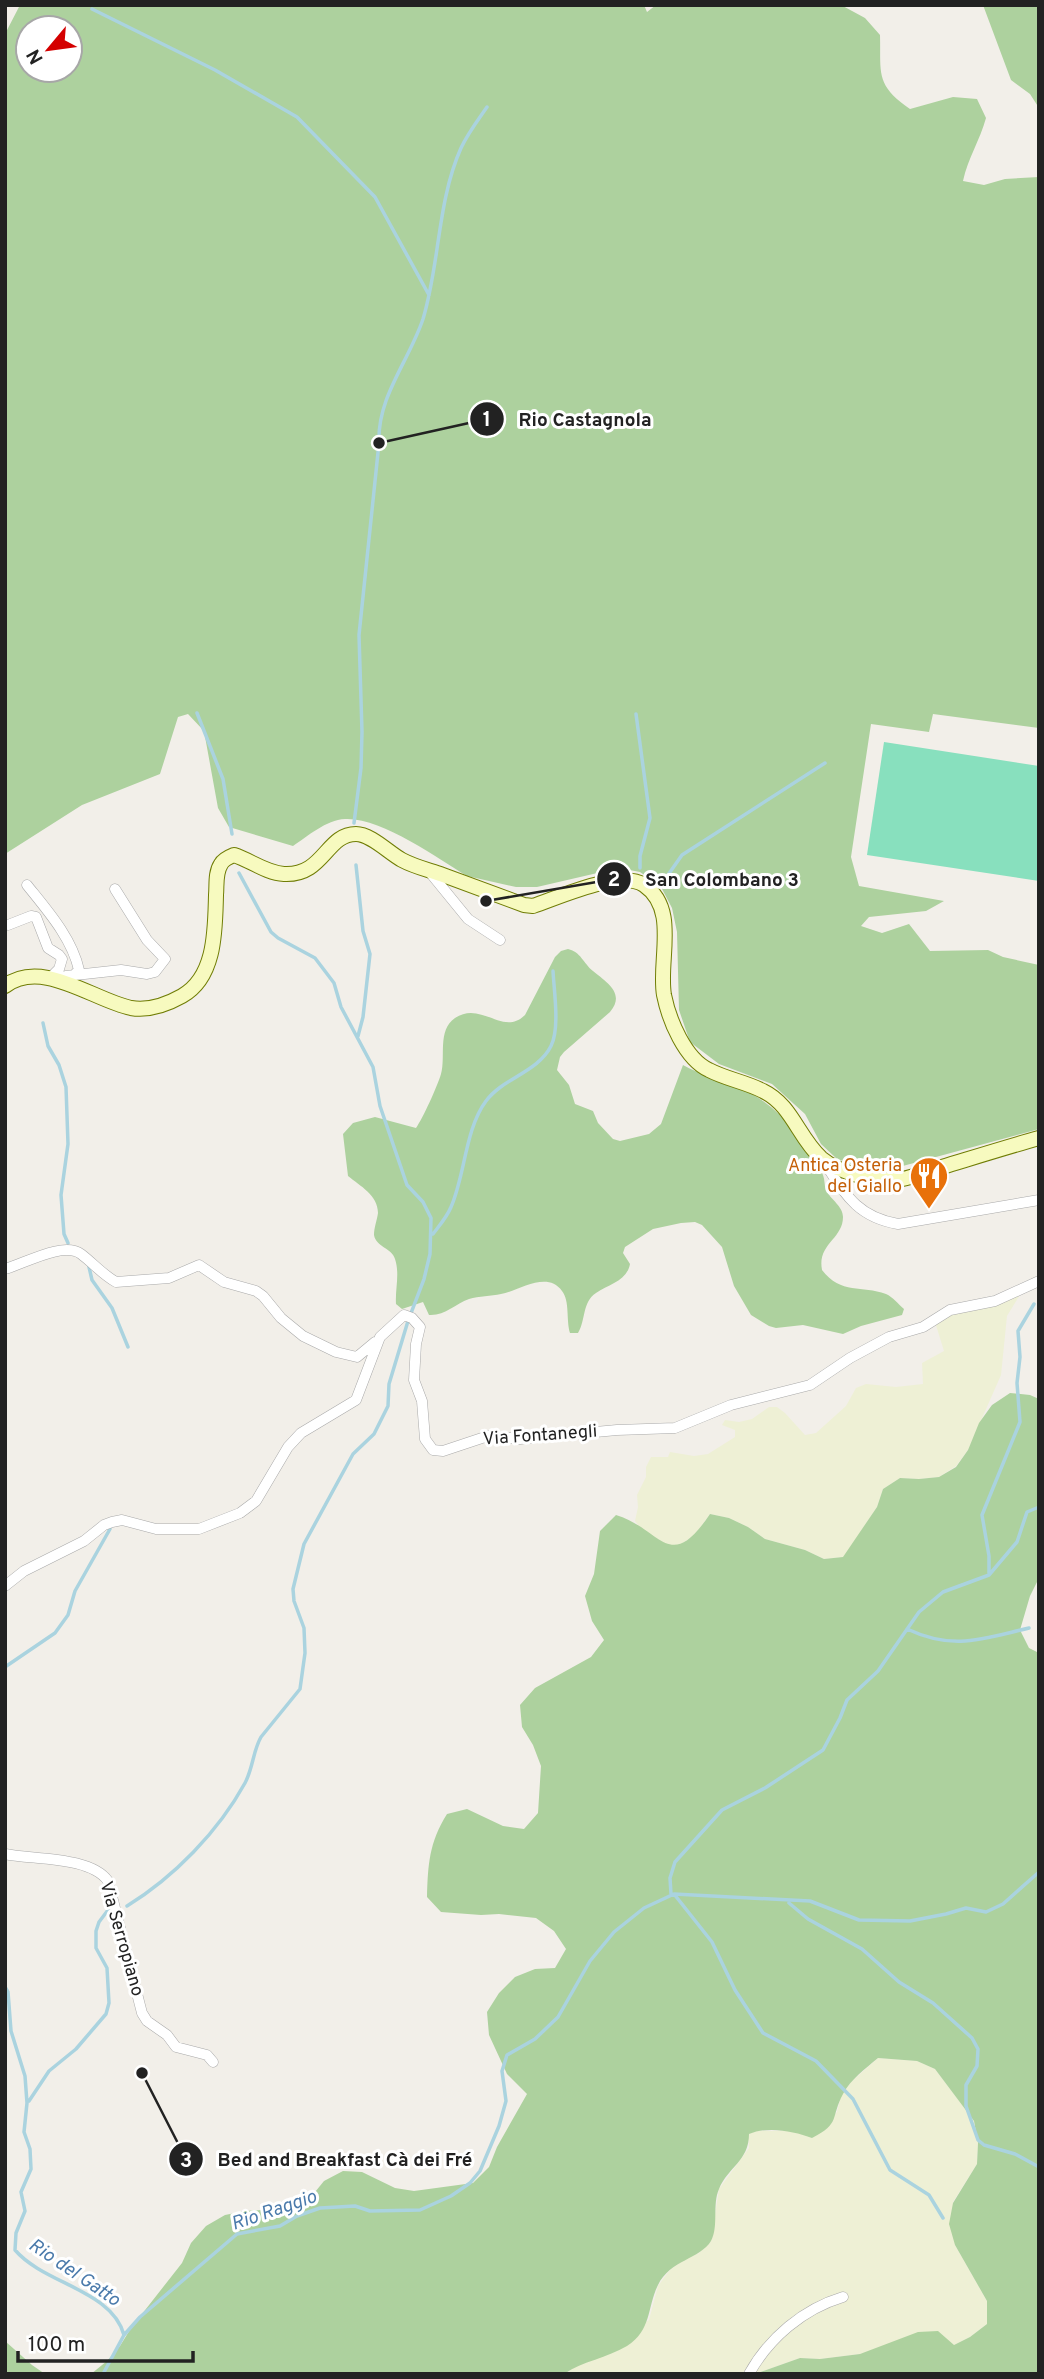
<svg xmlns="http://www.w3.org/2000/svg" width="1044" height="2379" viewBox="0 0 1044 2379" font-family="Overpass,sans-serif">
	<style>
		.farmland { fill: #eef0d5 }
		.forest { fill: #add19e; fill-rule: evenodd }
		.pitch { fill: #88e0be }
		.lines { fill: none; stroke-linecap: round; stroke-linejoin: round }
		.stream { stroke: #aad3df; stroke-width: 3.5 }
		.street-casing { stroke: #a9a9a9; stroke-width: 11 }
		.secondary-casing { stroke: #707d05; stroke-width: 16 }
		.street { stroke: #fff; stroke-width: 10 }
		.secondary { stroke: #f7fabf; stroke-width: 14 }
		.labels { text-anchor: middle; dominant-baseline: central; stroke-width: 6; stroke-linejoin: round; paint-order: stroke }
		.food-label { font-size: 18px; fill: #c56008; stroke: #fff; text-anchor: end }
		.street-label { font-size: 18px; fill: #222; stroke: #fff }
		.water-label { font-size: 19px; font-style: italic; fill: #4a7aab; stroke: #fff }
		.leader { fill: none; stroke: #222; stroke-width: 2.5 }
		.callout-dot { fill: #222; stroke: #fff; stroke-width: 2.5 }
		.mark-label { font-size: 21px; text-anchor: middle; font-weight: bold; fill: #fff }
		.callout-label { font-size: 19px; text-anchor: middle; font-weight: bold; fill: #222; stroke: #fff; stroke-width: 6; stroke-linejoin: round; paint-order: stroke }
	</style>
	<rect width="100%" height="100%" fill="#f2efe9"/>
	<path class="farmland" d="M1021,1293L1007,1316L1001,1375L968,1450L956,1466L939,1477L919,1479L900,1478L883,1489L877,1507L844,1557L824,1559L805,1550L765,1539L748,1527L729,1518L710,1514L695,1535L678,1546L668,1545L659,1540L641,1529L635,1521L638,1507L637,1495L646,1477V1467L651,1457H668L670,1452L694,1456L708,1454L735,1437V1430L722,1425L725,1420L739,1422L752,1419L769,1407H777L785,1413L805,1435L816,1433L846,1406L856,1388L866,1384L896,1387L923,1384L922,1363L944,1351L935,1322L961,1309L996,1306Z
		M878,2058L917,2061L935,2069L974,2121L978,2143L977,2164L953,2202L955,2245L987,2301V2324L970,2337L954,2345L879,2349L860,2354L820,2359L800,2358L755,2374H564L649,2320L658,2286L669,2271L683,2260L699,2253L711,2241L719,2189L749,2148L748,2134L756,2131H794L812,2138L837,2112L841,2096L851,2082Z"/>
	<path class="forest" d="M20,5H644L647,12L656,5H841L865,18L880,35C881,73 875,85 910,109L953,97L977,99L986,118C980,140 968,158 963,181L984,185L1005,179L1039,177V728L933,714L929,732L871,724L851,857L859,886L944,901L926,911L869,917L861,926L882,933L909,924L930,951L988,950L1003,957L1039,965V1129L888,1170L857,1166L837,1159L821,1144L805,1114L772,1084L719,1064L690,1042L679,1010L677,932L672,908L661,887L640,872L619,868L537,887H516L467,876C437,858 381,817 345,819C326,820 308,836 293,846L229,827L218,808L204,731L188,714L178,717L160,774L82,805L5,854V34ZM28,28H70V70H28Z
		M983,5H1039V108L1030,94L1011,80Z
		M568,949C581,952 583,963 593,971C606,982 626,993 610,1012L564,1052L560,1057L557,1070L569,1085L575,1104L593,1111L598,1123L613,1139L620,1141L649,1134L661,1124L683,1065C699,1074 717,1078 734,1085C775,1102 803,1135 823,1175C825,1180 824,1185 826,1190C831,1200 843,1206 843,1217C843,1239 817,1244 822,1270C841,1295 862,1285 886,1294C893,1297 898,1304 904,1309L902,1315L861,1326L843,1334L803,1325L776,1328L769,1326L751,1315L734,1286L722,1247L702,1225L695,1222L681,1223L653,1229L625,1247L623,1253L630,1264C627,1281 609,1284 596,1293C582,1302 586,1320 578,1333H570C566,1320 570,1301 562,1291C547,1270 519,1291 501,1294C491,1296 479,1296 469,1299C455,1304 445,1316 429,1315L423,1302L402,1309L396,1304C395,1289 400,1274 395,1259C392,1248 376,1247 374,1235C374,1228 377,1220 378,1213C378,1195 360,1186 348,1176L343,1134L353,1123L375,1117L416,1128C423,1118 437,1087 441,1074C446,1057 437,1030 455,1018C481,1000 503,1037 525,1015L555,957L561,951Z
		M1010,1393L1030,1395L1039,1399V1578L1030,1596L1020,1630L1029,1648L1039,1653V2374H755L800,2358L820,2359L860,2354L918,2332L938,2331L954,2345L970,2337L987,2324V2301L955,2245L949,2224L953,2203L977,2164L978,2143L974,2121L935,2069L917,2061L878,2058C865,2069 851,2079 843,2094C830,2118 841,2123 812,2138C794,2131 768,2126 749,2134C749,2161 728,2167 719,2189C712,2204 719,2227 711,2241C700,2259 670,2260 658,2285C647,2307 652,2330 627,2346C607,2358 583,2361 564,2374H91L107,2361L120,2346L131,2328L182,2263L191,2243L206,2226L225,2215L245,2211L293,2208L311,2197L324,2181L343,2171L362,2172L395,2188L414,2191L473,2183L489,2167L497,2147L527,2094L507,2074L489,2035L487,2012L499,1993L515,1977L535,1969L555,1968L566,1949L554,1931L536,1918L499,1914L481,1915L441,1912L427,1897C428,1864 429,1843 447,1814L467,1809L503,1826L524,1829L538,1813L541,1766L533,1745L522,1727L520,1705L535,1688L591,1657L604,1640L592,1621L585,1596L594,1574L600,1531L616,1515C662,1529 669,1575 710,1514L729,1518L748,1527L765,1539L805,1550L824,1559L843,1557L877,1507L883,1489L900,1478L919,1479L939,1477L956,1467L968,1450L979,1423L992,1405Z
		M5,2341L32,2365L45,2374H5Z"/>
	<path class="pitch" d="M884,742L1039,766V881L867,855Z"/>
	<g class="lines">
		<path class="stream" d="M92,9L215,70L297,117L375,197L429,295
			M197,713L223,779L232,834
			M636,714L650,818L640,856V868
			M354,823L361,768L362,732L359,635L379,443C377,397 409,361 423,319C440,263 437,202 461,148C468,133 478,120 487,107
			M356,865L363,931L370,954L363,1017L358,1036
			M239,873L271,932L278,938L315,958L334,983L341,1007L373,1067L380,1106L407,1185L423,1202L431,1218L430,1254L424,1279L411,1313
			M663,882L682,855L825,763
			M43,1023L48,1046L59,1065L66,1087L68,1144L61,1195L64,1234L68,1243
			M433,1234C439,1226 447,1217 451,1207C465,1176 465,1129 486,1101C503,1078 538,1072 551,1046C560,1028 554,991 553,971
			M89,1267L92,1280L112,1308L128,1347
			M989,1573V1556L982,1515L1020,1422L1017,1383L1020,1357L1018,1331L1034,1304
			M907,1629C954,1651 982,1639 1029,1628
			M5,1667L55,1633L68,1615L75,1591L110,1529
			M671,1894L670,1878L675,1862L722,1810L765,1788L823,1750L840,1718L847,1700L878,1671L919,1612L943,1592L989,1575L1017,1542L1027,1512L1039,1507
			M674,1894L712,1942L735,1990L763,2033L816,2061L853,2099L890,2170L929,2195L943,2218
			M789,1903L808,1919L862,1949L899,1982L933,2003L972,2038L978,2049L977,2066L966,2085V2106L978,2140L984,2145L1015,2154L1039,2167
			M127,1906C174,1877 218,1832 245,1783C253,1768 253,1751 261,1737L300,1689L305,1653L304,1628L294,1601L293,1589L304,1544L353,1454L374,1434L388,1406L389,1384L408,1321
			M5,1987L8,1992L11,2031L25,2076L27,2103L24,2132L30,2149L31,2169L21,2192L25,2211L16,2233L15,2250C44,2284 112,2290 124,2335
			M29,2101L49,2071L76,2049L106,2014L109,2003L107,1968L96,1948V1931L99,1922L108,1910
			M103,2374L124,2335L140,2317L237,2234L280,2226L297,2216L320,2208L355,2206L370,2211L420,2210L451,2196L470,2183L480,2171L499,2126L506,2101L502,2071L507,2055L535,2039L558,2017L590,1961L614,1932L644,1908L674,1894L810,1901L859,1920L910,1921L946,1914L966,1908L986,1912L1003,1904L1039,1872"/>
		<g class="street-casing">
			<path id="street" d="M428,870L468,919L500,940
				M27,885C47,910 72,938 79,970L74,975
				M8,925L31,916L36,917L48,948L59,955L62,959L59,969L50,978
				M58,980L66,976L121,970L147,974L155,972L165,959L147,940L115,889
				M824,1162C845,1194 857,1217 898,1224L1039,1200
				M5,1269C24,1264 63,1241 81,1254C93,1263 103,1275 116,1282L169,1278L199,1265L224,1282L256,1291L263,1296L281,1318L303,1336L336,1352L357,1357L375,1342
				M5,1586L24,1571L84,1541L104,1525L112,1522L122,1520L156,1529H199L240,1513L256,1501L288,1447L301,1433L356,1400L380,1337L404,1315L412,1318L420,1327L416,1344L414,1380L422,1401L425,1439L433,1450L443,1451L488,1436L520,1439L617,1430L675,1428L731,1405L810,1385L850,1358L889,1337L923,1327L950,1310L995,1301L1039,1281
				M5,1854C33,1860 90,1856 108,1881L142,2013L147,2021L167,2035L176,2047L207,2055L213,2062
				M749,2374C769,2338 803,2309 843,2297"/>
		</g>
		<g class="secondary-casing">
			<path id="secondary" d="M5,986C42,958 93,1000 131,1008C149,1011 166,1005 182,996C216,977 215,929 216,895C217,885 215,873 221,864C223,860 229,857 234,855C250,860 266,873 284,874C324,876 326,834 356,834C371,834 389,853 402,860C415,867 429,870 443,875C470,885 497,895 524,905L533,906C560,897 620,869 644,885C679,909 658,960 664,995C669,1020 685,1059 709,1070C726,1079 746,1082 763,1091C792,1105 798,1137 821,1158C840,1174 877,1182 902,1179C915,1177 929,1170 942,1167C975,1157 1007,1147 1039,1138"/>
		</g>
		<use href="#street" class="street"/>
		<use href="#secondary" class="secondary"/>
	</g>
	<defs>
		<g id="restaurant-pin" transform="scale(2.0125)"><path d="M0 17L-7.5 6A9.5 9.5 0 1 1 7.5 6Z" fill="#e8710a" stroke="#fff"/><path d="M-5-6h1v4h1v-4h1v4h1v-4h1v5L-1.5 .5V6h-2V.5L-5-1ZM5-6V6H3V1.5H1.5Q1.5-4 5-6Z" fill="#fff"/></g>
	</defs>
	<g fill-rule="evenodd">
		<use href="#restaurant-pin" x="929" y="1176"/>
	</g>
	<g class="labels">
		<g class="food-label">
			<text x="902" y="1166">Antica Osteria<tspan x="902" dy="21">del Giallo</tspan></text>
		</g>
		<g class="street-label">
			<text transform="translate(540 1436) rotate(-4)">Via Fontanegli</text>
			<text transform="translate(121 1939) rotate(74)">Via Serropiano</text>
		</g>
		<g class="water-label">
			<text transform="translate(274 2211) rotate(-19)">Rio Raggio</text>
			<text transform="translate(74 2273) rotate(34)">Rio del Gatto</text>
		</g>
	</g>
	<path class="leader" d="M379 443L487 419M486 901L614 879M142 2073L186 2159"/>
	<g class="callout-dot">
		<circle cx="379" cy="443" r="7"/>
		<circle cx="486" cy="901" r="7"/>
		<circle cx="142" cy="2073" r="7"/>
		<circle cx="487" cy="419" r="18"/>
		<circle cx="614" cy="879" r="18"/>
		<circle cx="186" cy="2159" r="18"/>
	</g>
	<g class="mark-label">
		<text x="487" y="426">1</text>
		<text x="614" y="886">2</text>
		<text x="186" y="2167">3</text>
	</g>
	<g class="callout-label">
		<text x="585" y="426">Rio Castagnola</text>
		<text x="722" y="886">San Colombano 3</text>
		<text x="345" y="2166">Bed and Breakfast Cà dei Fré</text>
	</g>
	<rect width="1044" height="2379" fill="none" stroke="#222222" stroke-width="14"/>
	<g transform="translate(49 49) rotate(241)"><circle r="33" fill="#ffffff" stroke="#a7a7a7" stroke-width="2"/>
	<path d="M0-5L12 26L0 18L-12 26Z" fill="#d40000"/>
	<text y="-10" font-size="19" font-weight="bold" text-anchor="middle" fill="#222222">N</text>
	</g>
	<path d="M18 2351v10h175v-10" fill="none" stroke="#222222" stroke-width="3.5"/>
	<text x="28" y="2351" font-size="21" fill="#222222" stroke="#ffffff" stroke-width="5" paint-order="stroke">100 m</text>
</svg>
